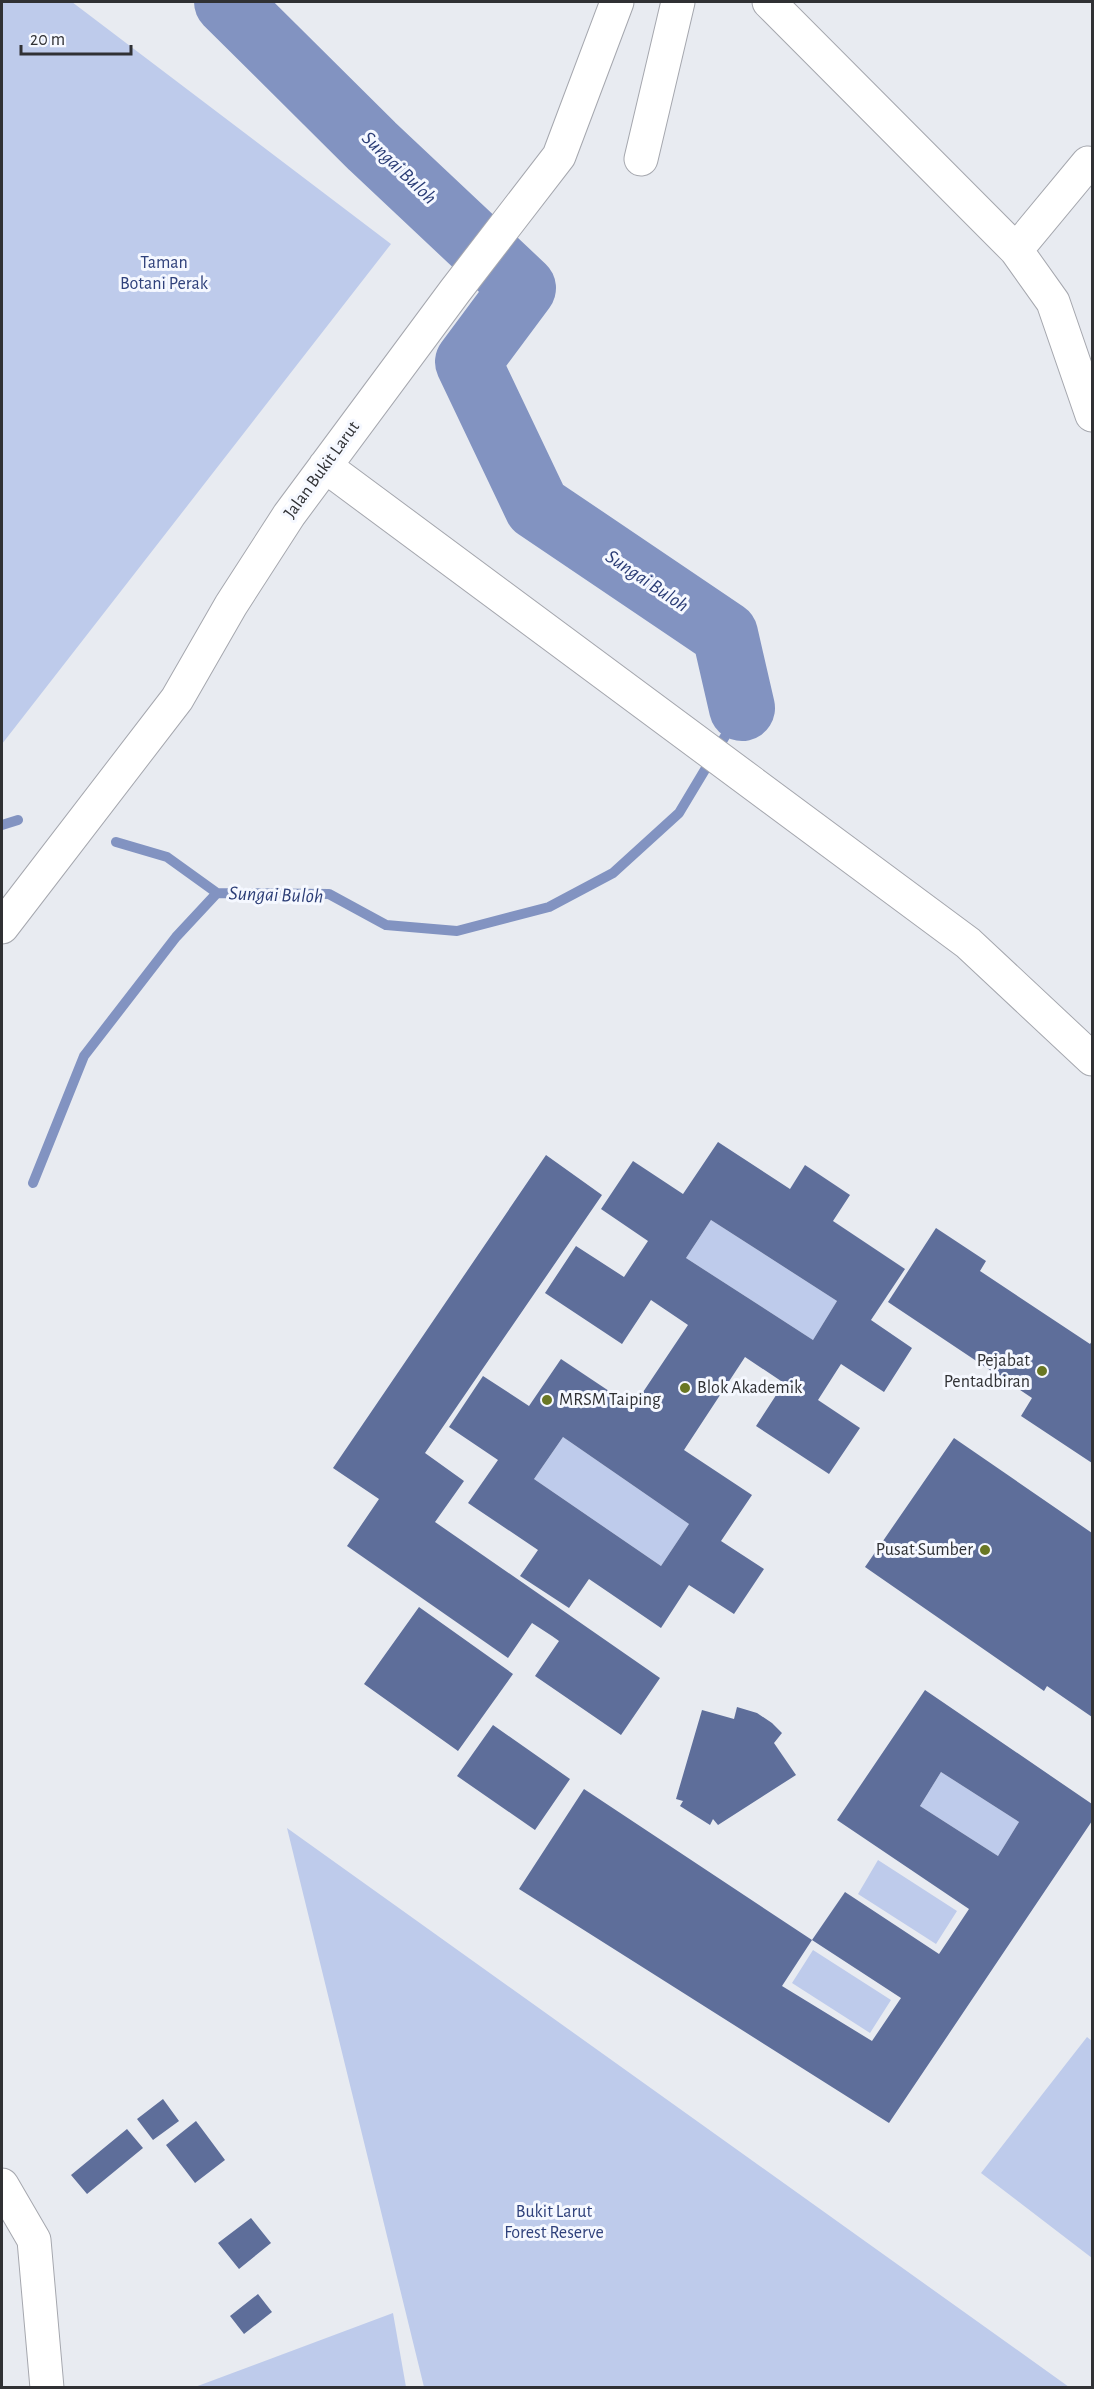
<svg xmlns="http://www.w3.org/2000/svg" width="1094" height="2389" viewBox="0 0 1094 2389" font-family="'Alegreya Sans',sans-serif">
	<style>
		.green { fill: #becbeb }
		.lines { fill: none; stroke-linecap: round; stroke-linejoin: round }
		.stream { stroke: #8293c1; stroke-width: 10 }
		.river { stroke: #8293c1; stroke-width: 66 }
		.building { fill: #5e6e9a; fill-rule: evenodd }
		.street-casing { stroke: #a5a7ae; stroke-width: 35 }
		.street { stroke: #fff; stroke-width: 33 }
		.poi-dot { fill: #697724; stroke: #f5f8ff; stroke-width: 2 }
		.labels { text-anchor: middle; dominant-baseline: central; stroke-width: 6; stroke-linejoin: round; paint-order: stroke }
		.park-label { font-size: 18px; fill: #2f417b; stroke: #f5f8ff }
		.street-label { font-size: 18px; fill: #303134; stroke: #f5f8ff }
		.poi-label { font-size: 18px; fill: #303134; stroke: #f5f8ff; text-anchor: end }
		.water-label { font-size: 20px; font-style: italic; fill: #2b3d76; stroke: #f5f8ff }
	</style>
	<rect width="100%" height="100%" fill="#e8ebf1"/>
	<path class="green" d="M2,2H72L391,244L2,744Z
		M711,1220L837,1301L813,1340L686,1258Z
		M563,1437L689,1524L661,1566L534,1479Z
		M941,1772L1019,1822L998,1856L920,1806Z
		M287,1828L1069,2387H424Z
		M878,1860L957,1911L936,1944L858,1894Z
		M813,1950L891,2000L870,2033L792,1983Z
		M1087,2037L1092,2041V2258L981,2173Z
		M393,2313L406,2387H195Z"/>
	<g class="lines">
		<path class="stream" d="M2,825L18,820
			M116,842L167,857L217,893
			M217,893L329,894L386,925L457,931L549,907L613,873L679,813L742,708
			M33,1183L84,1056L176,937L217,893"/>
		<path class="river" d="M227,2L372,146L523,288L468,362L537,507L725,634L742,708"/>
	</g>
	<path class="building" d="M718,1142L790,1189L805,1165L850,1195L833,1221L905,1269L871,1320L912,1348L884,1392L841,1364L818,1400L860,1428L829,1474L756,1426L784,1383L745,1357L684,1450L752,1495L721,1541L764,1569L734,1614L689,1585L661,1628L589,1579L569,1608L520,1576L538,1550L468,1503L498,1460L449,1427L483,1376L529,1406L561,1359L633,1407L688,1325L651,1300L622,1344L545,1293L576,1246L624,1277L648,1241L601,1209L633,1161L683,1194ZM711,1220L837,1301L813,1340L686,1258ZM563,1437L689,1524L661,1566L534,1479Z
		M546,1155L602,1195L425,1453L464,1481L435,1522L660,1678L621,1735L535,1676L559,1641L552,1636L532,1623L508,1658L347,1546L379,1499L333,1468Z
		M936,1228L986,1261L980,1271L1090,1344L1092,1341V1463L1021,1416L1032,1398L888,1302Z
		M954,1438L1092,1533V1717L1047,1686L1044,1691L865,1567Z
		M419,1607L513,1674L458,1751L364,1684Z
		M925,1690L1092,1804V1821L889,2123L519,1889L584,1789L812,1940L782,1986L872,2041L901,1998L812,1940L845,1892L939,1954L969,1909L837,1820ZM941,1772L1019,1822L998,1856L920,1806Z
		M737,1707L757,1713L772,1723L782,1733L774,1743L796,1775L718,1825L713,1819L710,1825L680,1806L683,1801L676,1799L702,1710L734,1719Z
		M493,1725L570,1779L535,1830L457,1776Z
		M163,2099L179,2121L153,2140L137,2119Z
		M196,2121L225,2160L195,2183L166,2145Z
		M127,2129L143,2148L87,2194L71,2175Z
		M251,2218L271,2243L239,2269L218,2243Z
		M258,2294L272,2312L244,2334L230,2316Z"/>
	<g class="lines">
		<g class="street-casing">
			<path id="street" d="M769,2L1016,250L1053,302L1092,415
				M641,159L678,2
				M1016,250L1088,163
				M325,466L968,943L1092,1059
				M2,927L177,699L231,605L289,515L455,291L559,156L617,2
				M2,2185L34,2240L47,2388"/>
		</g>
		<use href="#street" class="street"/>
	</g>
	<g class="poi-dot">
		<circle cx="1042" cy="1371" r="6"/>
		<circle cx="685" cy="1388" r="6"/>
		<circle cx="547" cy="1400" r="6"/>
		<circle cx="985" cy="1550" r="6"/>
	</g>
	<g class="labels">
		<g class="park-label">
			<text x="164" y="263">Taman<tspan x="164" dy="21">Botani Perak</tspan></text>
			<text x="554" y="2212">Bukit Larut<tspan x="554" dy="21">Forest Reserve</tspan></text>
		</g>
		<g class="street-label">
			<text transform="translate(322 470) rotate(-54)">Jalan Bukit Larut</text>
		</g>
		<g class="poi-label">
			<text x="1030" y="1361">Pejabat<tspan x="1030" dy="21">Pentadbiran</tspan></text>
			<text x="697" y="1388" text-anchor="start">Blok Akademik</text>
			<text x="559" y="1400" text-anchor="start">MRSM Taiping</text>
			<text x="973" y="1550">Pusat Sumber</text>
		</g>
		<g class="water-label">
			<text transform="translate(399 168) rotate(44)">Sungai Buloh</text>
			<text transform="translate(647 581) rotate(34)">Sungai Buloh</text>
			<text transform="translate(276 895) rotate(2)">Sungai Buloh</text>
		</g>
	</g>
	<rect width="1094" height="2389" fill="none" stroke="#303134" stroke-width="6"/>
	<path d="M21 45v9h110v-9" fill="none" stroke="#303134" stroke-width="3"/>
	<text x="30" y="45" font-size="18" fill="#303134" stroke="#f5f8ff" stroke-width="4.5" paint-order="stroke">20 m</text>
</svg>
